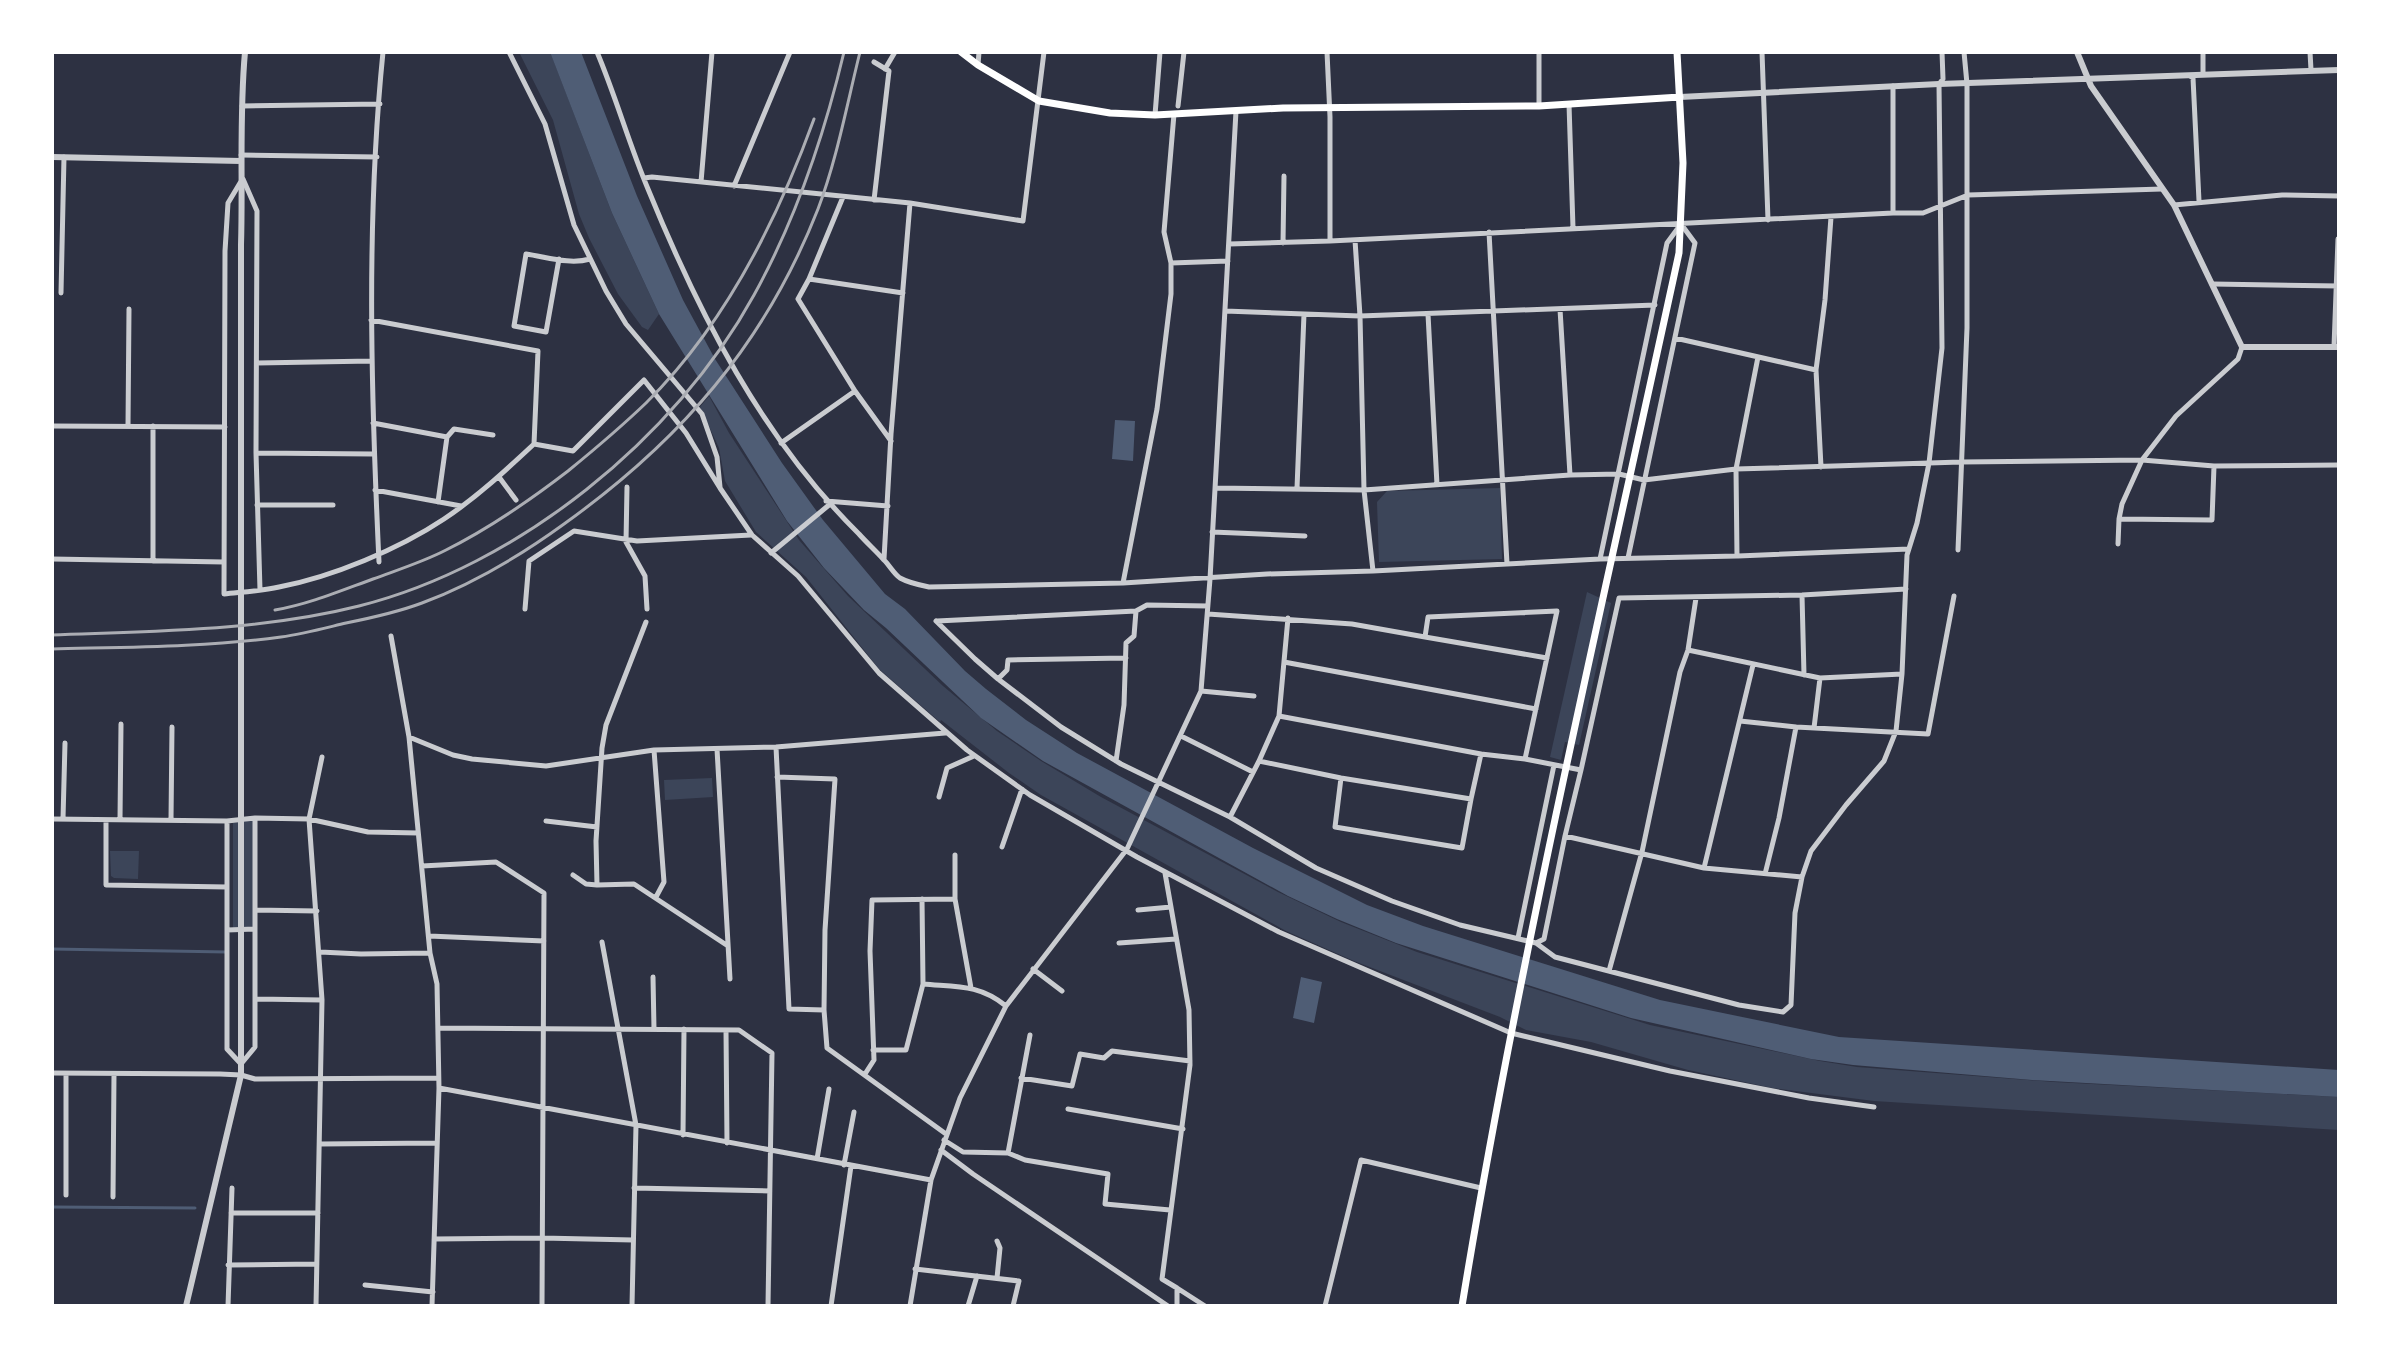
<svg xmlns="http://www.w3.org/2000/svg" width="2391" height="1358" viewBox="0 0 2391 1358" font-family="'DejaVu Sans',sans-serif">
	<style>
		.green { fill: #3c4559 }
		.water { fill: #4f5d75 }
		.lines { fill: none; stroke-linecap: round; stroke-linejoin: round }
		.stream { stroke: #4f5d75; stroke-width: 3 }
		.minor { stroke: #caccd0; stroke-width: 5 }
		.tertiary { stroke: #caccd0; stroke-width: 6 }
		.primary { stroke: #fff; stroke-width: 7 }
		.rail { stroke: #abadb3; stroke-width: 3 }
	</style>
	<rect width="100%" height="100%" fill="#2d3142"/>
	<path class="green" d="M519,52L551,54L612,213L659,314L648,330L642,327L618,294L589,238L579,214L553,120Z
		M709,396L729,433L799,540L848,596L943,686L997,731L1041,761L1101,797L1278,892L1341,922L1417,952L1650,1025L1820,1061L1857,1067L2054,1082L2339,1097V1130L1874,1101L1772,1088L1688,1070L1591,1042L1526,1030L1500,1017L1354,961L1286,931L1041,795L1009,773L941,720L940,722L879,669L806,577L756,532L725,481L719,448L700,407Z
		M1500,488L1502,559L1379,562L1377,502L1387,491Z
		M1587,592L1611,603L1579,745L1565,742L1561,760L1550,757Z
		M712,778L713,797L665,800L664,780Z
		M253,820V928H233V823Z
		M110,851H139L138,879L114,878L111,876Z"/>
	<path class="water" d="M550,52H581L637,196L683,300L715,359L782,463L823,520L885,594L905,609L965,671L986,689L1026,720L1077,753L1253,848L1367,905L1423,926L1660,1000L1839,1037L2339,1070V1097L2032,1080L1853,1065L1811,1059L1631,1018L1396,943L1337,919L1288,896L1043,761L981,718L886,628L864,610L824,568L787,521L659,314L612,213Z
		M1115,420L1135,421L1133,461L1112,459Z
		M1301,977L1322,982L1314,1023L1293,1018Z"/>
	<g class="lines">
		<path class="stream" d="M52,949L227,952
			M52,1207L195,1208"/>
		<path class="minor" d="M509,52L545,124L574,225L606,291L626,324L702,414L717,457L720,487
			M597,52C616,97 629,144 648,189C699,314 762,438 859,534C867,543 876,551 884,560C890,566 894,574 900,578C909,583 919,585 929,587L1123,583L1157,409L1171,294V263L1164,232L1174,114
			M1327,52L1330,117V241
			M1539,52V106
			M1762,52L1768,220
			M2203,52V74
			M2310,52L2311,70
			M874,62L889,71L874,200
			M978,65L979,52
			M885,69L895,52
			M2190,76L2193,78L2199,201
			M1893,86V213
			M1569,104L1573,228
			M242,106L380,104
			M1178,106L1184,52
			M1155,115L1160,52
			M241,155L377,157
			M644,178L652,177L910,203L1023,221L1044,52
			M243,179L257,211L256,453L260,590
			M701,182L712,52
			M240,183L228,203L225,251L224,594C242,592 261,591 279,587C332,577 399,549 444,519C477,497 505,471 534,444L538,351L371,320
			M734,186L790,52
			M843,197L809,279L798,299L855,391L891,441
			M2174,205L2282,195L2339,196
			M1489,232L1507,564
			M1355,240L1360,316L1364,490L1373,571
			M1283,243L1284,176
			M1229,244L1330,241L1893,213H1923L1968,195L2162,189
			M559,259L546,332L514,326L526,254C547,257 570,265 590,259
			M1171,263L1228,261
			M809,279L903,293
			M2213,284L2339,286
			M61,293L64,157
			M1560,309L1570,475
			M1225,311L1360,316L1655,305
			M1428,314L1437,485
			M1675,338L1816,370L1821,467
			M2334,347L2338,239
			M257,363L372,361
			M1816,370L1825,300L1831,217
			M373,423L447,437L438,502
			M52,426L225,427
			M128,426L129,309
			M447,437L454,429L493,435
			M781,443L855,391
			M534,444L573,451L644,380L686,433L720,488L752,535L798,576L879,673L967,750L1030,795L1137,857L1279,932L1511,1033L1670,1071L1809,1098L1874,1107
			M256,453L373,454
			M499,477L516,500
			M627,487L626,542L645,576L647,609
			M1215,488L1364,490L1570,475L1619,474L1644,480L1736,469L1961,462L2142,460L2214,466L2339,465
			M1297,488L1304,314
			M375,490L461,506
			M826,501L888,506
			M257,505H333
			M2119,519L2212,520L2214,466
			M1212,532L1305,536
			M2118,544L2119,519L2122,504L2142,460L2176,416L2238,359L2242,347
			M1958,550L1967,328V84L1964,52
			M771,553L829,505
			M1738,556L1909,549
			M52,559L224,562
			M884,559L891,434L910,203
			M1600,559L1667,243L1681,224L1695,243L1628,558
			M153,561V426
			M379,562C371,392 366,221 383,52
			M1123,583L1267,574L1373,571L1600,559L1737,556L1736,469L1758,357
			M1802,595L1804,675
			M525,609L529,561L574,531L637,541L751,535
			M1208,614L1352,624L1425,637L1428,617L1557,611L1525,759L1481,754L1279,716L1259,761L1341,778L1471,799L1462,848L1335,827L1341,778
			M936,621L975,659L998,679L1061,727L1121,764L1230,817L1316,868L1392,901L1460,925L1536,943L1555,957L1739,1005L1783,1012L1791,1005L1795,913L1802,877L1811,851L1846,805L1884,761L1896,731L1902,674L1907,555L1917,523L1929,463L1942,348L1939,84L1943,79L1942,52
			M937,621L1136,611L1147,605L1208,606
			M646,622L606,725L602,748L596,841L597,885L634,884L728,946
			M391,636L409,737L430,953L437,984L439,1088L432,1306
			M1425,637L1547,658
			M1688,650L1820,678L1902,674
			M1284,662L1536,709
			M998,679L1007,670L1008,660L1126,658
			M1201,691L1254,696
			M1279,716L1288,618
			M1740,721L1796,727
			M1814,728L1820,678
			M1181,736L1253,772
			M409,737L453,755L472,759L546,766L654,750L776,747L945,733
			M776,747L789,1009L824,1010
			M717,749L730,979
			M654,750L664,882L656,897
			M1525,759L1581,770L1565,836L1544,939L1536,943
			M1116,761L1124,705L1126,643L1134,636L1136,611
			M1581,770L1619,598L1802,595L1906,589
			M777,777L835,779L825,930L824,1010L827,1048L946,1134
			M939,797L947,768L974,756
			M1471,799L1481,754
			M1230,817L1259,761
			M52,819L227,821L255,818L309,819L368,832L418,833
			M63,819L65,743
			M106,820V885L227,887
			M120,820L121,724
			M171,820L172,727
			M227,821V1049L241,1064L255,1047V818
			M546,821L597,827
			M1565,836L1704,868L1802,877
			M1002,847L1022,789
			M422,866L496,862L544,893L542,1306
			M1704,868L1753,665
			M1165,873L1189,1010L1190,1065L1162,1279L1177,1288V1306
			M1765,874L1779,818L1796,727L1928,734L1954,596
			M573,875L586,884L597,885
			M955,899V855
			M255,910L317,911
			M1138,910L1171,907
			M227,930L255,929
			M429,936L544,941
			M1518,938L1554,765
			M602,942L636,1125L632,1306
			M1119,943L1176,939
			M320,952L361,954L430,953
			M1033,969L1062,991
			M1609,971L1642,852L1680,672L1688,650L1696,598
			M653,977L654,1029
			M923,984C956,987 979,984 1006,1006
			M256,999L322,1000
			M438,1028L739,1030L772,1053L768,1306
			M726,1030L727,1143
			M873,1050H906L923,984L922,899
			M52,1073L220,1074L241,1075L255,1079L438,1078
			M865,1074L874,1060L870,951L872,900L955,899L971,988
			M1021,1078L1072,1086L1080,1054L1104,1058L1112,1051L1190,1061
			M439,1088L931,1180
			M1068,1109L1183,1129
			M683,1135L684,1029
			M944,1140L963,1152L1008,1153L1025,1160L1108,1174L1105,1204L1170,1210
			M320,1144L436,1143
			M941,1150L973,1174L1168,1306
			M1008,1153L1030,1035
			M817,1159L829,1089
			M844,1165L854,1112
			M634,1188L770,1191
			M66,1195V1074
			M113,1197L114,1074
			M231,1213H318
			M434,1239L542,1238L633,1240
			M997,1241L1000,1248L997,1278
			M228,1265L317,1264
			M915,1269L1019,1281L1013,1306
			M365,1285L433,1292
			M1177,1288L1205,1306
			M228,1306L232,1188
			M316,1306L322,1000L309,819L322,757
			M831,1306L851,1166
			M910,1306L931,1180L960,1098L1006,1006L1127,849L1201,691L1210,579L1236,111
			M968,1306L977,1276
			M1325,1306L1361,1160L1481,1188"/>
		<path class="tertiary" d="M2077,52L2091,86L2174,205L2242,347H2339
			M1680,97L1939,84L2339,70
			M52,157L241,161
			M186,1306L241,1075V245C243,181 239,117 245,52"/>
		<path class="primary" d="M961,52L978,65L1039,101L1110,113L1155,115L1283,108L1539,106L1680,97
			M1462,1306C1520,952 1603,603 1679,253L1683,163L1677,52"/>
		<path class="rail" d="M275,610C309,604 340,591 373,579C397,570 423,562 446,550C490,528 529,501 568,471C595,449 621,427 646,403C724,326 777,221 814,119
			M52,635C154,631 260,631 359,606C518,566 675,439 754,295C796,219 824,136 844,52
			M52,649C128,647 205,647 281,637C303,634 325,628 346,623C371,618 398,612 422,603C473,584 520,556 564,524C680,441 765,344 818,209C837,159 847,104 860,52"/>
	</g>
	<rect width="2391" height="1358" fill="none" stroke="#ffffff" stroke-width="108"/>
</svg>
